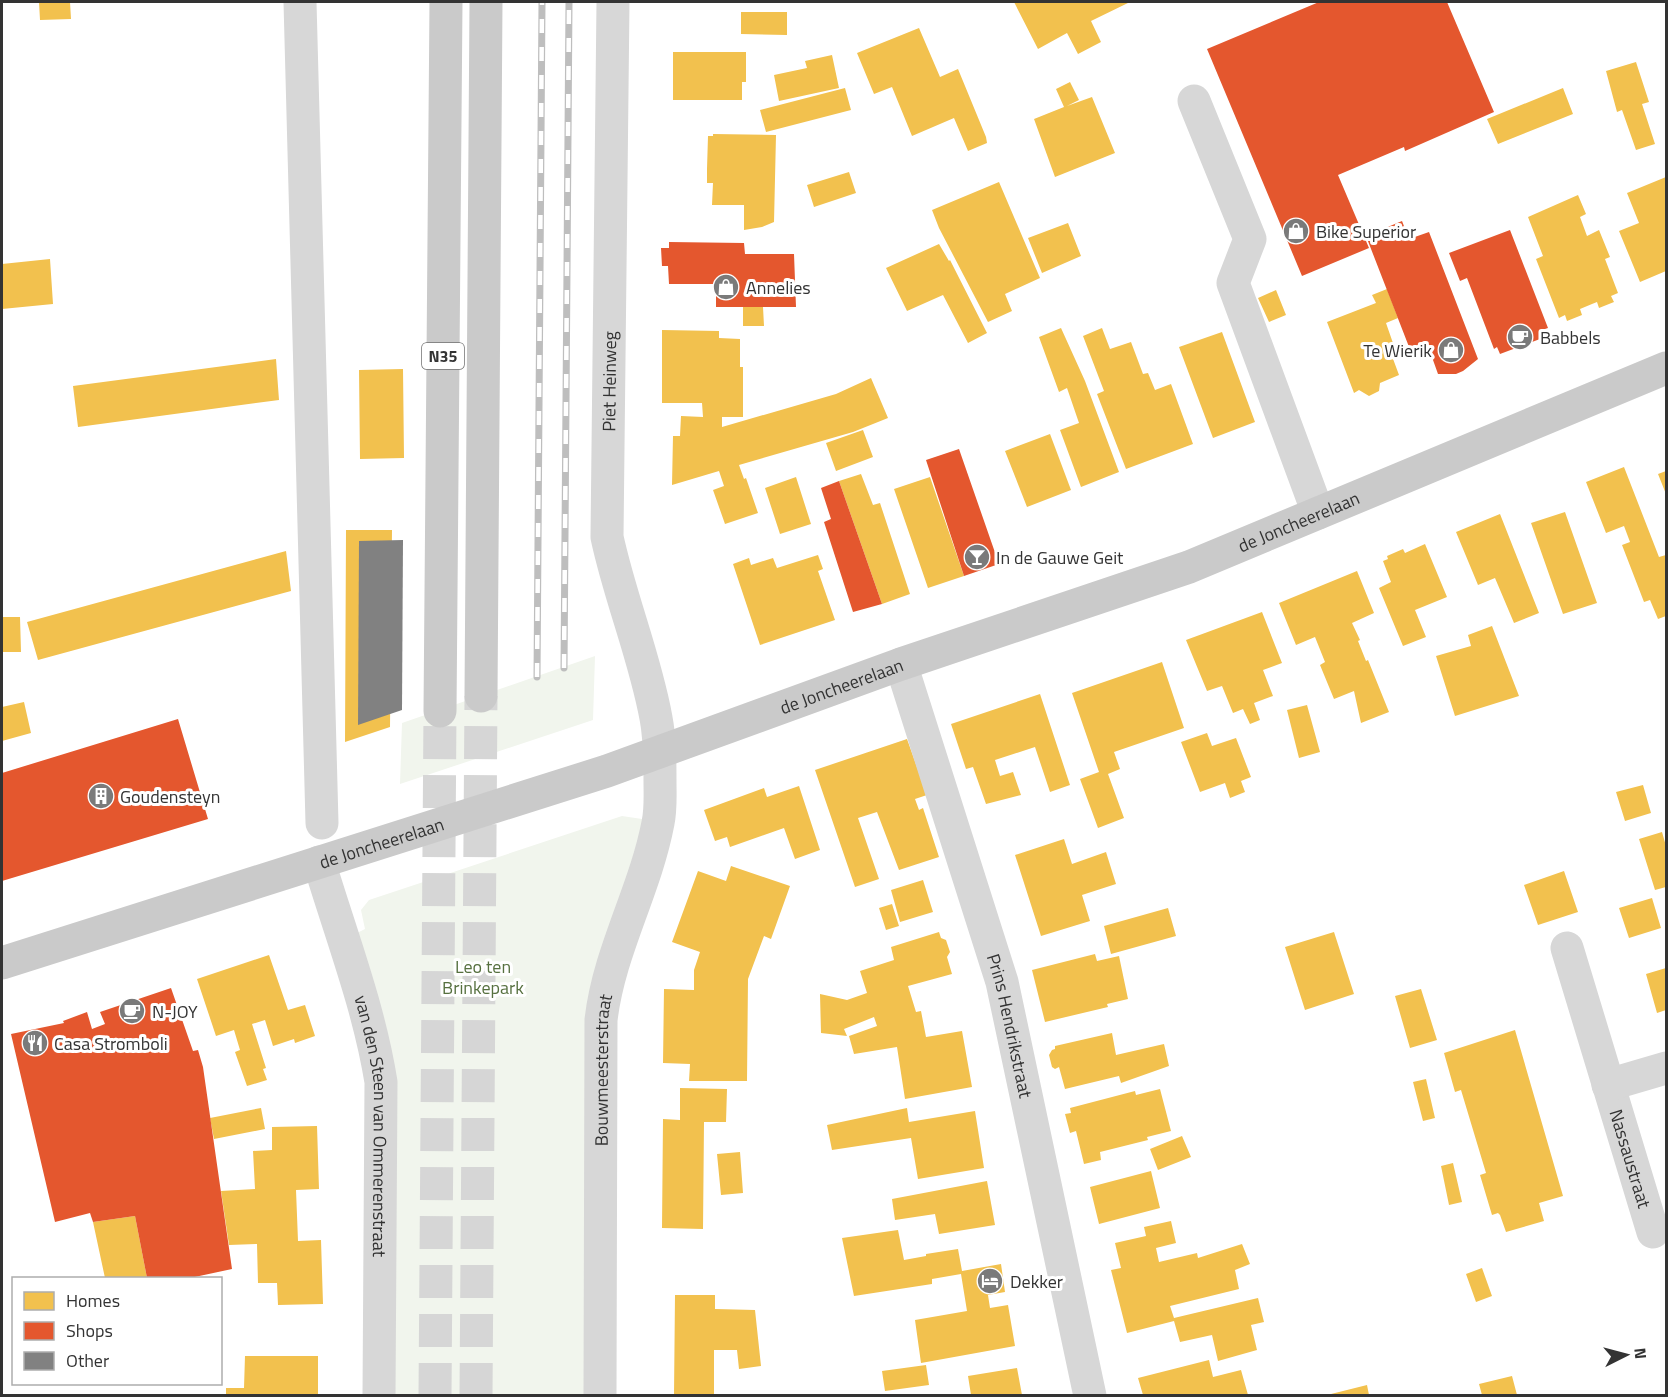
<svg xmlns="http://www.w3.org/2000/svg" width="1668" height="1397" viewBox="0 0 1668 1397" font-family="'Titillium Web',sans-serif">
	<style>
		.green { fill: #f1f5ed }
		.homes { fill: #f2c14e }
		.shops { fill: #e4572e }
		.building { fill: #818181 }
		.lines { fill: none; stroke-linecap: round; stroke-linejoin: round }
		.major-tunnel { stroke: #d6d6d6; stroke-width: 33; stroke-dasharray: 33 16; stroke-linecap: butt }
		.minor { stroke: #d7d7d7; stroke-width: 33 }
		.major { stroke: #cacaca; stroke-width: 33 }
		.rail-casing { stroke: #bebebe; stroke-width: 7 }
		.rail { stroke: #fff; stroke-width: 4.5; stroke-dasharray: 14; stroke-linecap: butt }
		.labels { text-anchor: middle; dominant-baseline: central; stroke-width: 6; stroke-linejoin: round; paint-order: stroke }
		.shield { fill: #fff; stroke: #707070; stroke-width: 1.5 }
		.shield-label { font-size: 16px; font-weight: bold; fill: #333 }
		.poi-label { font-size: 18px; fill: #333; stroke: #fff; text-anchor: start }
		.street-label { font-size: 18px; fill: #333; stroke: #fff }
		.park-label { font-size: 18px; fill: #56703f; stroke: #fff }
	</style>
	<rect width="100%" height="100%" fill="#fff"/>
	<path class="green" d="M595,656L593,720L400,784L402,723Z
		M622,816L642,819L643,835L594,974L589,1395H392L357,933L365,929L361,910L369,900Z"/>
	<path class="homes" d="M39,2H70L71,19L40,20Z
		M1014,2H1130L1091,21L1101,42L1078,54L1067,33L1038,49Z
		M741,12H787V35L741,34Z
		M919,28L940,77L958,69L986,137L987,143L968,151L954,118L912,136L892,87L874,94L857,53Z
		M673,52H746V82H742V100H673Z
		M832,55L839,88L779,101L774,75L807,68L805,61Z
		M1636,62L1649,102L1642,104L1655,144L1636,150L1622,110L1617,112L1606,71Z
		M1070,82L1079,100L1067,106L1092,97L1115,153L1055,177L1034,119L1064,107L1056,89Z
		M845,88L851,110L766,132L760,110Z
		M1563,88L1573,114L1498,144L1487,119Z
		M713,134L776,135L774,222L762,227L744,230V205H712L713,183H707V169L708,136H713Z
		M849,172L856,193L814,207L807,185Z
		M1666,177V271L1640,282L1619,231L1639,223L1627,193Z
		M999,182L1040,278L1005,294L1012,311L988,322L939,228L932,210Z
		M1578,195L1586,214L1580,217L1587,236L1599,230L1610,257L1605,259L1618,293L1611,296L1614,302L1599,308L1597,302L1592,304L1580,309L1582,315L1567,321L1565,315L1559,318L1536,259L1543,256L1528,217Z
		M1068,223L1081,256L1042,273L1028,238Z
		M939,244L949,261L950,260L987,333L968,343L943,295L907,311L886,268Z
		M50,259L53,304L2,309V264Z
		M1387,289L1398,318L1386,323L1394,346L1389,348L1399,375L1380,383L1379,391L1369,396L1359,390L1354,393L1327,322L1376,303L1372,295Z
		M1276,290L1286,315L1269,322L1258,298Z
		M743,307H763L764,326H743Z
		M1061,328L1085,381L1119,472L1081,487L1060,430L1079,423L1067,388L1059,392L1039,337Z
		M1102,328L1110,349L1131,342L1143,374L1148,373L1155,390L1171,384L1193,444L1126,469L1097,394L1104,391L1083,336Z
		M662,330L719,331V338L740,339V367H743V417H722V427L836,394L871,378L888,418L853,432L739,465L744,479L746,478L758,513L725,524L713,490L724,486L719,471L672,485L673,436H680L681,416L703,417L702,403H662Z
		M1222,332L1255,422L1213,438L1179,347Z
		M276,359L279,400L78,427L73,386Z
		M403,369L404,458L360,459L359,370Z
		M863,430L873,457L836,471L826,443Z
		M1050,434L1071,490L1027,507L1005,451Z
		M1624,467L1659,557L1666,555V616L1658,619L1650,600L1644,602L1622,545L1630,542L1624,526L1606,533L1586,482Z
		M1666,471V494L1658,474Z
		M861,474L873,505L880,503L910,594L882,604L839,481Z
		M796,477L811,524L780,534L765,488Z
		M930,477L964,576L928,588L894,489Z
		M1565,512L1597,603L1563,614L1531,523Z
		M1500,514L1539,613L1514,623L1495,578L1478,585L1456,532Z
		M346,530H392L390,727L345,742Z
		M1425,544L1447,597L1415,610L1426,637L1403,646L1379,588L1391,582L1383,561L1388,559L1387,556L1403,549L1405,553Z
		M286,551L291,591L38,660L27,622Z
		M818,555L823,569L818,571L835,620L760,645L733,564L749,558L751,565L773,558L777,568Z
		M1357,571L1374,613L1352,623L1360,640L1358,641L1366,661L1368,660L1389,712L1361,723L1354,691L1334,699L1320,665L1325,662L1315,637L1296,645L1279,603Z
		M1262,612L1282,663L1263,670L1273,696L1254,703L1260,720L1250,724L1243,709L1233,713L1222,686L1207,691L1186,640Z
		M2,617H20L21,652H2Z
		M1492,626L1519,696L1455,716L1436,656L1471,646L1468,635Z
		M1162,662L1184,728L1114,752L1120,769L1108,774L1124,818L1098,828L1080,779L1099,772L1072,693Z
		M1040,694L1070,785L1050,792L1035,747L995,760L1000,776L1013,772L1021,795L986,804L973,767L966,769L951,724Z
		M24,702L31,733L2,741V707Z
		M1307,705L1320,752L1299,758L1287,710Z
		M1207,733L1212,746L1236,738L1251,777L1241,781L1245,792L1230,798L1225,783L1200,792L1181,742Z
		M907,739L927,795L915,799L919,810L923,808L939,857L899,870L877,812L858,818L879,879L855,887L815,770Z
		M1643,785L1651,813L1625,821L1616,792Z
		M799,786L820,850L795,859L784,828L730,847L727,837L715,841L704,810L764,788L767,797Z
		M1662,832L1666,846V887L1655,890L1639,839Z
		M1064,839L1072,864L1106,852L1116,884L1082,895L1090,921L1041,936L1015,855Z
		M731,866L790,886L771,939L764,936L748,979L747,1081H689L690,1064L663,1063L664,989L694,990V970L700,952L672,942L698,871L726,881Z
		M1564,871L1578,912L1538,925L1524,885Z
		M923,880L933,912L900,922L891,890Z
		M1652,898L1661,928L1629,938L1619,908Z
		M892,904L899,926L886,930L879,908Z
		M1168,908L1176,936L1111,954L1104,926Z
		M939,932L941,938L946,940L950,952L947,957L952,974L908,986L916,1012L921,1011L926,1037L962,1031L972,1087L905,1099L897,1047L854,1054L849,1036L877,1026L874,1017L844,1029L847,1036L821,1033L820,994L847,1000L867,993L860,971L894,960L891,947Z
		M1334,932L1354,994L1305,1010L1285,947Z
		M1095,954L1097,961L1119,956L1128,999L1107,1004L1108,1007L1045,1022L1032,970Z
		M269,955L288,1010L305,1005L315,1036L295,1043L294,1039L273,1046L265,1020L252,1024L266,1068L263,1069L267,1080L247,1086L235,1052L240,1050L234,1030L216,1036L197,979Z
		M1666,968V1010L1657,1013L1646,974Z
		M1421,989L1437,1040L1410,1048L1395,996Z
		M1515,1030L1563,1196L1539,1203L1544,1221L1506,1232L1500,1215L1498,1213L1492,1215L1480,1175L1486,1173L1461,1090L1455,1092L1444,1053Z
		M1112,1033L1116,1055L1164,1044L1169,1066L1121,1083L1119,1076L1065,1089L1059,1067L1055,1069L1052,1067L1049,1055L1052,1050L1055,1049V1046Z
		M1426,1079L1435,1118L1423,1121L1413,1082Z
		M680,1088L727,1089L726,1122H704L703,1229L662,1228L663,1119L680,1120Z
		M1160,1089L1171,1131L1147,1137L1148,1140L1100,1152L1101,1160L1084,1164L1076,1131L1070,1133L1065,1114L1071,1113L1070,1108L1135,1091L1136,1095Z
		M261,1108L265,1129L214,1139L210,1118Z
		M907,1108L909,1122L975,1111L984,1168L918,1179L911,1138L832,1150L827,1125Z
		M317,1126L319,1189L296,1190L298,1241L321,1240L323,1304L278,1305L277,1283H258L257,1244L229,1245L221,1191L255,1189L253,1151L272,1150V1127Z
		M1182,1136L1191,1157L1158,1170L1150,1149Z
		M740,1152L743,1193L721,1195L717,1154Z
		M1453,1163L1462,1202L1449,1205L1441,1166Z
		M1151,1171L1160,1208L1099,1224L1090,1187Z
		M987,1181L995,1225L939,1234L935,1214L895,1220L892,1199Z
		M135,1216L147,1278H105L93,1222Z
		M1171,1221L1176,1243L1156,1248L1159,1262L1197,1253L1198,1258L1242,1244L1250,1264L1235,1270L1239,1289L1170,1306L1174,1318L1258,1298L1264,1322L1251,1325L1257,1350L1218,1361L1212,1335L1180,1342L1174,1321L1127,1333L1111,1270L1121,1268L1115,1243L1146,1236L1144,1227Z
		M898,1230L904,1260L926,1256V1254L958,1249L962,1271L1001,1264L1005,1292L988,1295L990,1308L1008,1305L1015,1346L921,1363L915,1320L967,1311L961,1274L932,1279V1284L854,1296L842,1238Z
		M1482,1268L1492,1296L1476,1302L1466,1274Z
		M675,1295H715V1309L755,1310L761,1366L739,1369L737,1350H714V1395H674Z
		M245,1356H318V1395H226V1388H244Z
		M1209,1360L1213,1377L1241,1370L1248,1395H1143L1138,1378Z
		M926,1365L929,1385L885,1391L882,1371Z
		M1017,1368L1022,1395H971L968,1376Z
		M1512,1376L1517,1395H1482L1479,1384Z
		M1367,1385L1369,1395H1327Z"/>
	<path class="shops" d="M1319,2H1447L1494,112L1405,151L1404,147L1338,175L1369,248L1302,276L1207,49Z
		M1402,221L1409,239L1429,232L1478,359L1463,371L1456,374H1438L1428,346L1411,352L1366,236Z
		M1510,230L1548,328L1545,329L1548,336L1500,354L1497,347L1494,349L1467,278L1460,281L1449,253Z
		M669,242L744,243L745,254H794L796,307H716V284H669L668,266H662L661,248H669Z
		M959,449L999,564L964,576L926,460Z
		M839,481L882,604L853,612L824,522L831,519L821,488Z
		M178,719L208,819L2,881V773Z
		M171,988L193,1051L198,1050L203,1067L232,1269L190,1278H147L135,1216L93,1222L90,1213L55,1222L11,1034L64,1023L63,1021L87,1012L92,1029L105,1024L100,1012Z"/>
	<path class="building" d="M403,540L402,710L358,725L359,541Z"/>
	<g class="lines">
		<path class="major-tunnel" d="M435,1396L440,711
			M476,1396L481,696"/>
		<g class="minor">
			<path d="M300,2L322,823"/>
			<path d="M1194,101L1250,239L1233,283L1318,513"/>
			<path id="s1" d="M901,664L1002,982L1090,1396"/>
			<path id="s2" d="M319,862C341,935 369,1007 381,1082L379,1396"/>
			<path id="s3" d="M1567,948L1653,1232"/>
			<path d="M1608,1085L1666,1068"/>
			<path id="s4" d="M600,1396L601,1020C609,951 645,891 658,823C661,809 660,795 660,782C660,760 660,739 656,718C645,657 620,598 607,537L613,2"/>
		</g>
		<g class="major">
			<path d="M481,696L486,2"/>
			<path d="M440,711L446,2"/>
			<path id="s5" d="M2,963L607,771L901,664L1189,567L1666,368"/>
		</g>
		<g class="rail-casing">
			<path id="rail" d="M564,668L569,2
				M537,677L542,2"/>
		</g>
		<use href="#rail" class="rail"/>
	</g>
	<defs>
		<g id="shop-disc" transform="scale(1.35)"><circle r="9.5" fill="#7a7a7a" stroke="#fff"/><path d="M-5-2.5h2.3a2.7 3.5 0 0 1 5.4 0H5L5.5 6h-11ZM-1.5-2.5h3a1.5 2.3 0 0 0-3 0Z" fill="#fff"/></g>
		<g id="cafe-disc" transform="scale(1.35)"><circle r="9.5" fill="#7a7a7a" stroke="#fff"/><path d="M-5.5-4.5H6V0H3Q3 3.5 0 3.5H-2.5Q-5.5 3.5-5.5 0ZM3-3.2v2h1.7v-2ZM-6 4.5H4V6H-6Z" fill="#fff"/></g>
		<g id="bar-disc" transform="scale(1.35)"><circle r="9.5" fill="#7a7a7a" stroke="#fff"/><path d="M-6-5H6L.8 .8V4.5H3.5V6h-7V4.5H-.8V.8Z" fill="#fff"/></g>
		<g id="building-disc" transform="scale(1.35)"><circle r="9.5" fill="#7a7a7a" stroke="#fff"/><path d="M-4-6H4V6H1V3H-1V6H-4ZM-2.5-4.3h1.7v1.8h-1.7ZM.8-4.3h1.7v1.8H.8ZM-2.5-1h1.7V.8h-1.7ZM.8-1h1.7V.8H.8Z" fill="#fff"/></g>
		<g id="restaurant-disc" transform="scale(1.35)"><circle r="9.5" fill="#7a7a7a" stroke="#fff"/><path d="M-5-6h1v4h1v-4h1v4h1v-4h1v5L-1.5 .5V6h-2V.5L-5-1ZM5-6V6H3V1.5H1.5Q1.5-4 5-6Z" fill="#fff"/></g>
		<g id="hotel-disc" transform="scale(1.35)"><circle r="9.5" fill="#7a7a7a" stroke="#fff"/><path d="M-6-4.5h1.5V1H6V5H4.5V3h-9V5H-6ZM-4 0a1.8 1.8 0 1 1 3.6 0ZM.5 0V-2.5h3Q6-2.5 6 0Z" fill="#fff"/></g>
	</defs>
	<g fill-rule="evenodd">
		<use href="#shop-disc" x="1296" y="231"/>
		<use href="#shop-disc" x="726" y="287"/>
		<use href="#cafe-disc" x="1520" y="337"/>
		<use href="#shop-disc" x="1451" y="350"/>
		<use href="#bar-disc" x="977" y="557"/>
		<use href="#building-disc" x="101" y="796"/>
		<use href="#cafe-disc" x="132" y="1011"/>
		<use href="#restaurant-disc" x="35" y="1043"/>
		<use href="#hotel-disc" x="990" y="1281"/>
	</g>
	<g class="labels">
		<rect class="shield" x="422" y="343" width="42" height="26" rx="4.5"/>
		<g class="shield-label">
			<text x="443" y="356">N35</text>
		</g>
		<g class="poi-label">
			<text x="1316" y="231">Bike Superior</text>
			<text x="746" y="287">Annelies</text>
			<text x="1540" y="337">Babbels</text>
			<text x="1432" y="350" text-anchor="end">Te Wierik</text>
			<text x="996" y="557">In de Gauwe Geit</text>
			<text x="120" y="796">Goudensteyn</text>
			<text x="152" y="1011">N-JOY</text>
			<text x="54" y="1043">Casa Stromboli</text>
			<text x="1010" y="1281">Dekker</text>
		</g>
		<g class="street-label">
			<text stroke="none"><textPath href="#s4" startOffset="1030">Piet Heinweg</textPath></text>
			<text stroke="none"><textPath href="#s5" startOffset="1370">de Joncheerelaan</textPath></text>
			<text stroke="none"><textPath href="#s5" startOffset="884">de Joncheerelaan</textPath></text>
			<text stroke="none"><textPath href="#s5" startOffset="398">de Joncheerelaan</textPath></text>
			<text stroke="none"><textPath href="#s1" startOffset="378">Prins Hendrikstraat</textPath></text>
			<text stroke="none"><textPath href="#s4" startOffset="326">Bouwmeesterstraat</textPath></text>
			<text stroke="none"><textPath href="#s2" startOffset="272">van den Steen van Ommerenstraat</textPath></text>
			<text stroke="none"><textPath href="#s3" startOffset="220">Nassaustraat</textPath></text>
		</g>
		<g class="park-label">
			<text x="483" y="966">Leo ten<tspan x="483" dy="21">Brinkepark</tspan></text>
		</g>
	</g>
	<rect width="1668" height="1397" fill="none" stroke="#333333" stroke-width="6"/>
	<rect x="12" y="1277" width="210" height="108" fill="#ffffff" stroke="#adadad" stroke-width="1.5"/>
	<rect x="24" y="1292" width="30" height="18" fill="#f2c14e" stroke="#adadad" stroke-width="1.5"/>
	<text x="66" y="1307" font-size="18" fill="#333333">Homes</text>
	<rect x="24" y="1322" width="30" height="18" fill="#e4572e" stroke="#adadad" stroke-width="1.5"/>
	<text x="66" y="1337" font-size="18" fill="#333333">Shops</text>
	<rect x="24" y="1352" width="30" height="18" fill="#818181" stroke="#adadad" stroke-width="1.5"/>
	<text x="66" y="1367" font-size="18" fill="#333333">Other</text>
	<g transform="translate(1626 1355) rotate(84)" stroke="#ffffff" stroke-width="4.5" paint-order="stroke">
	<path d="M0-4.5L10 22L0 15L-10 22Z" fill="#333333"/>
	<text y="-9" font-size="16" font-weight="bold" text-anchor="middle" fill="#333333">N</text>
	</g>
</svg>
